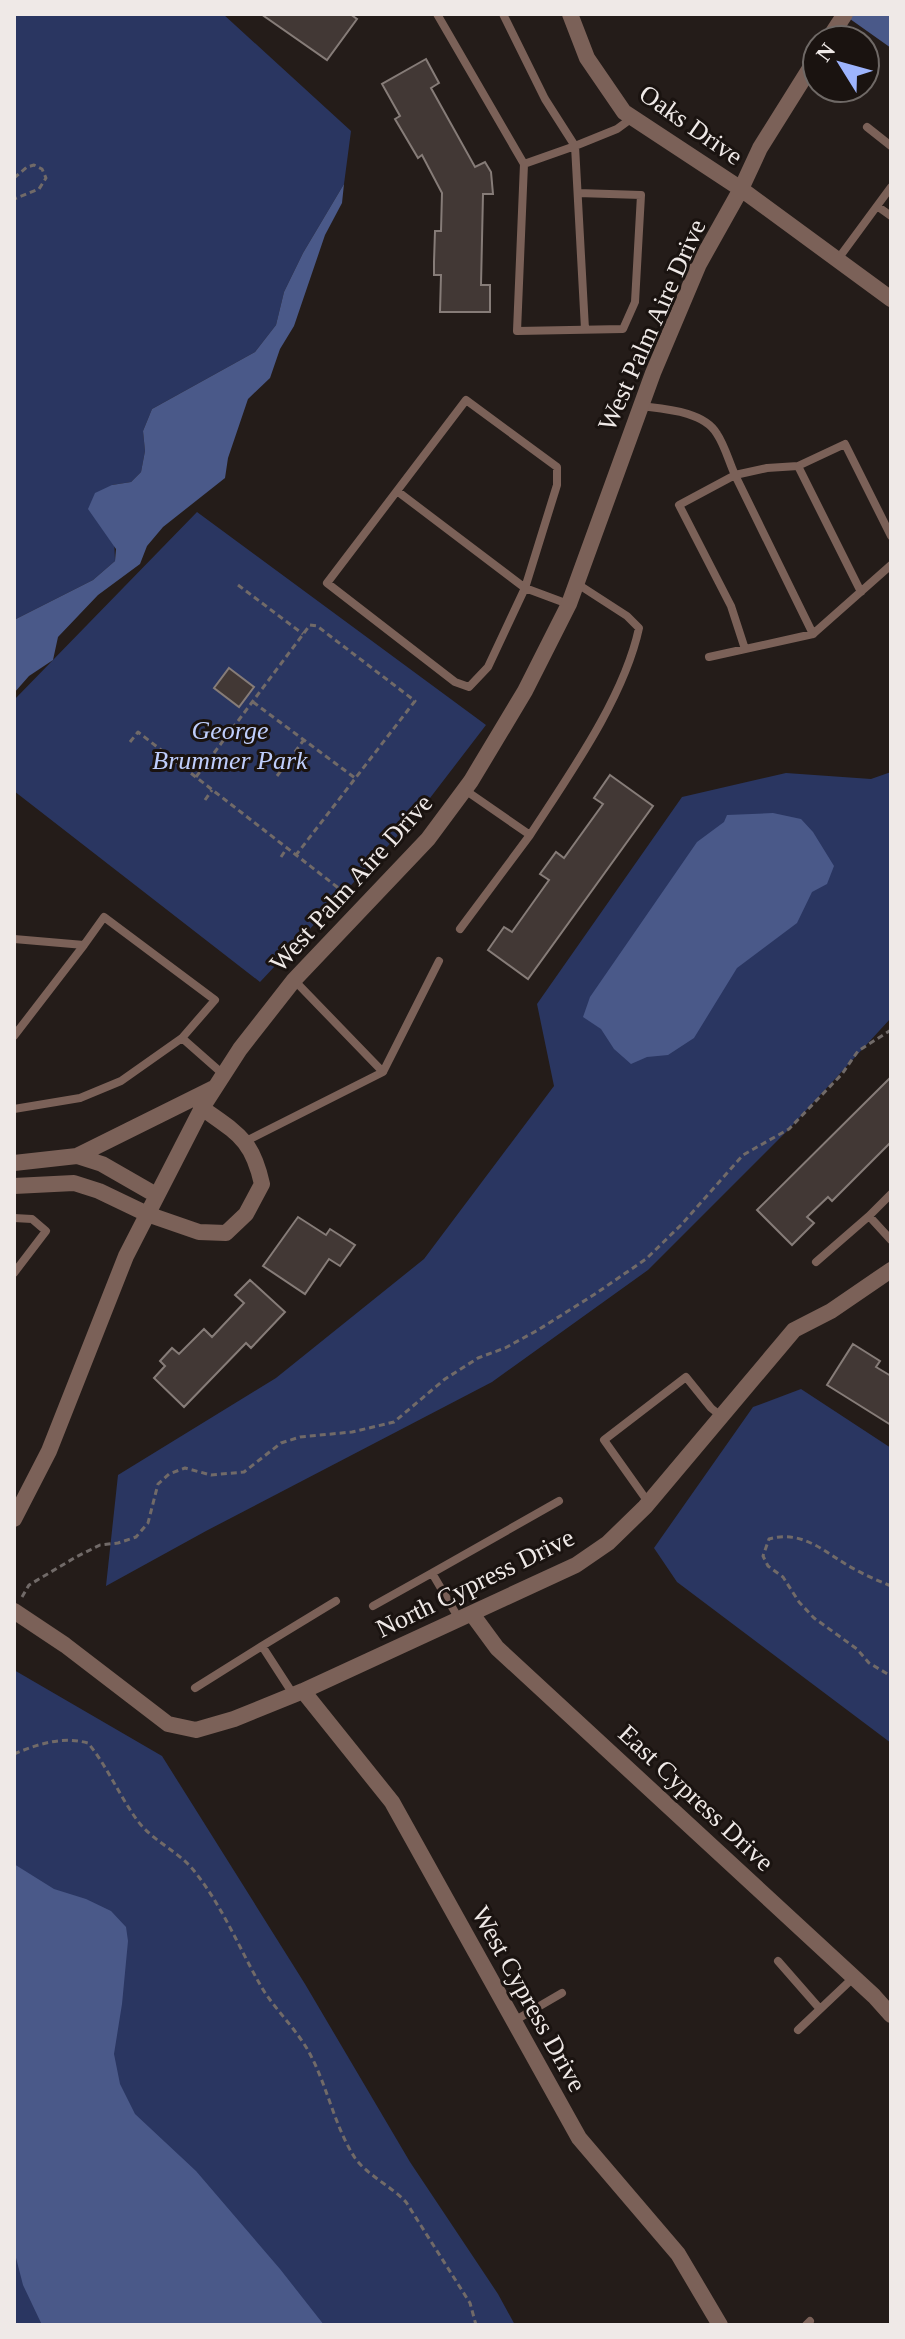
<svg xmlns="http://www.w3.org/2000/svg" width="905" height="2339" viewBox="0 0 905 2339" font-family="Georgia,serif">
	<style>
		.green { fill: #2a3661 }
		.water { fill: #4a5989 }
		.building { fill: #423835; stroke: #867c78; stroke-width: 2 }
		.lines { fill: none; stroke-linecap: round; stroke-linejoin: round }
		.path { stroke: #716a68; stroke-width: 3; stroke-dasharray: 6 4; stroke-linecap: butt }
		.lane { stroke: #7b6158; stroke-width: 8 }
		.street { stroke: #7b6158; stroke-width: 16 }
		.labels { text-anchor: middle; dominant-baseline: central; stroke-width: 6; stroke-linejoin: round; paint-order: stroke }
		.street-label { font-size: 26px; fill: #efe9e7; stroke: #1a1310 }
		.park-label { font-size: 26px; font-style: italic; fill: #bfcefc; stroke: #1a1310 }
	</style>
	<rect width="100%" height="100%" fill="#241c19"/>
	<path class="green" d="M14,14H223L351,131L344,184L303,253L284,292L276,325L255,352L152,409L143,431L145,451L141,472L131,482L112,485L115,561L93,580L14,620Z
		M197,512L486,725L417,815L260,982L14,791V700Z
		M891,772V1018L789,1129L648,1270L492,1382L206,1531L106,1586L118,1475L276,1378L424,1259L554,1086L537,1004L682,797L786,773L871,779Z
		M801,1389L891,1448V1743L677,1582L654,1548L753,1407Z
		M14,1670L162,1756L305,1984L410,2162L498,2294L515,2325H14Z"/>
	<path class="water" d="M843,14H891V48Z
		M344,184L342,203L325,235L294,326L280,349L270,378L248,399L228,458L225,478L163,527L147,546L140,564L98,595L58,637L53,660L29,676L14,693V620L93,580L115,561L116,549L88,509L95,493L112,485L131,482L141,472L145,451L143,431L152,409L255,352L276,325L284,292L303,253Z
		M773,813L801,819L813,832L834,866L827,884L812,892L797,923L737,968L694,1038L668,1055L647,1057L631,1064L614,1049L601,1029L583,1017L590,997L697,842L724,822L727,815Z
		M14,1864L54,1889L86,1899L111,1911L126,1927L128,1941L122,2004L114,2054L120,2084L135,2114L196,2171L280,2269L324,2325H42L23,2285L14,2250Z"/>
	<path class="building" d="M261,14H350L357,19L327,60Z
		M426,59L439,83L431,88L475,167L485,162L491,172L493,194H483L481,285H490V312H440L441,275H434V262L435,231H441L442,193L422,155L418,158L395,119L400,116L382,84Z
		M229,668L254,687L239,707L214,688Z
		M610,775L653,806L528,979L488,950L504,927L512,932L549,880L540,874L556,852L564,858L603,804L594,798Z
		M891,1077V1142L832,1201L828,1197L807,1217L814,1223L792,1245L757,1210Z
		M298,1217L326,1235L330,1229L355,1245L340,1266L329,1259L305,1294L263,1266Z
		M250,1280L285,1312L251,1348L246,1343L184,1407L154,1378L165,1366L160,1361L172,1348L179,1354L204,1329L212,1337L244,1303L235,1295Z
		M853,1344L880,1361L876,1367L891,1376V1425L827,1385Z"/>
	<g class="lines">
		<path class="path" d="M14,178L27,167L34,165L42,169L46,178L39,189L14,199
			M238,585L303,634
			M253,702L355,778
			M215,732L224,739
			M130,742L138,732L350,897
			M277,776L303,741
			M196,777L310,625L317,626L415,701L296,855
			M205,800L212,790
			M281,857L287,848
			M891,1586C879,1581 867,1576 856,1570C827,1555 805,1529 769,1539L763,1556L768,1566L783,1577L799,1602L814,1618L857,1649L869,1663L891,1676
			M22,1597L29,1585L76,1557L100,1545L118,1543L136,1537L148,1523L158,1484L169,1474L185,1468L211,1475L244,1472L281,1443L300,1437L352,1432L394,1422L445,1379L478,1358L505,1348L538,1330L595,1294L646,1259L681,1225L743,1155L789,1129L842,1074L858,1051L891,1030
			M14,1754C38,1744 62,1736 88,1743C107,1766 119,1795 137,1820C153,1842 179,1851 195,1872C223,1907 240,1950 262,1988C275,2009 293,2026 306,2047C327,2082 333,2124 355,2158C367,2175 391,2186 406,2202L470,2303L476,2325"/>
		<path class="lane" d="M437,14L524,164
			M503,14L545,99L575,146L524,164L517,331L623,329L635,302L641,195L578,193
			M867,127L891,146
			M877,206L891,187
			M838,259L877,206L891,216
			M585,329L575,146L617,129L632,118
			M641,406C664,409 704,411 717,434C725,446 729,462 735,475L679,505L731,606L745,649
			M397,491L525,588L557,485V467L466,400L327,583L455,682L469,687L488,667L525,588L568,604
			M861,592L798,466L845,444L891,536
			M813,634L891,565
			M709,657L813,634L735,475L767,468L798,466
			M530,835C569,775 624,698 639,628L627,616L576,583
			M460,929L530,835L465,790
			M14,939L84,945L104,917L215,1000L182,1038
			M294,980L383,1072
			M14,1036L84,945
			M14,1109L80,1098L121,1081L182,1038L224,1075
			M244,1142L383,1072L439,961
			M869,1216L891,1194
			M14,1218L32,1219L46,1231L14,1273
			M816,1262L869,1216L891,1240
			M648,1502L604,1440L686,1377L711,1408L721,1416
			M432,1573L559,1501
			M373,1606L432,1573L459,1619
			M262,1646L336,1601
			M195,1688L262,1646L293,1694
			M778,1961L820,2009
			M514,2021L562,1993
			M798,2030L853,1978
			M806,2325L810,2321"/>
		<path class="street" d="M570,14L587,58L624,112L741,189L891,299
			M828,40L845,14
			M77,1156L214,1088
			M14,1163L77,1156L102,1164L156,1195
			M14,1186L74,1183L99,1191L147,1214L199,1232L226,1233L246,1214L262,1184C252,1139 238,1134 202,1108
			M14,1519L49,1451L126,1256L202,1108L240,1049L294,980L428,839L471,781L525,691L569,604L653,373L699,264L741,189L760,148L817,57
			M14,1611L65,1645L168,1724L196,1730L234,1719L303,1691L576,1565L608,1543L645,1507L794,1330L831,1311L891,1270
			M472,1614L497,1648L874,1996L891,2015
			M303,1691L392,1802L579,2138L678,2254L720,2325"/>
	</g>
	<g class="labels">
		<g class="street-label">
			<text transform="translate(691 125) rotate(35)">Oaks Drive</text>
			<text transform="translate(652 325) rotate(-66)">West Palm Aire Drive</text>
			<text transform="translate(351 883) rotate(-48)">West Palm Aire Drive</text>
			<text transform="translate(475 1583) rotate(-26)">North Cypress Drive</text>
			<text transform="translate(696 1798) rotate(43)">East Cypress Drive</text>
			<text transform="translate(529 1999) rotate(61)">West Cypress Drive</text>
		</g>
		<g class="park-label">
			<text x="230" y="730">George<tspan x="230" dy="30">Brummer Park</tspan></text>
		</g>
	</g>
	<rect width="905" height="2339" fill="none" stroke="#efe9e7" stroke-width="32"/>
	<g transform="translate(841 64) rotate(307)"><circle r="38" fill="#1a1310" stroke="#6f6966" stroke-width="2"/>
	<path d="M0-6L14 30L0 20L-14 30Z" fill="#9db4fd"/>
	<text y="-12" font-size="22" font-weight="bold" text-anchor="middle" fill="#efe9e7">N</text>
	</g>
</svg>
